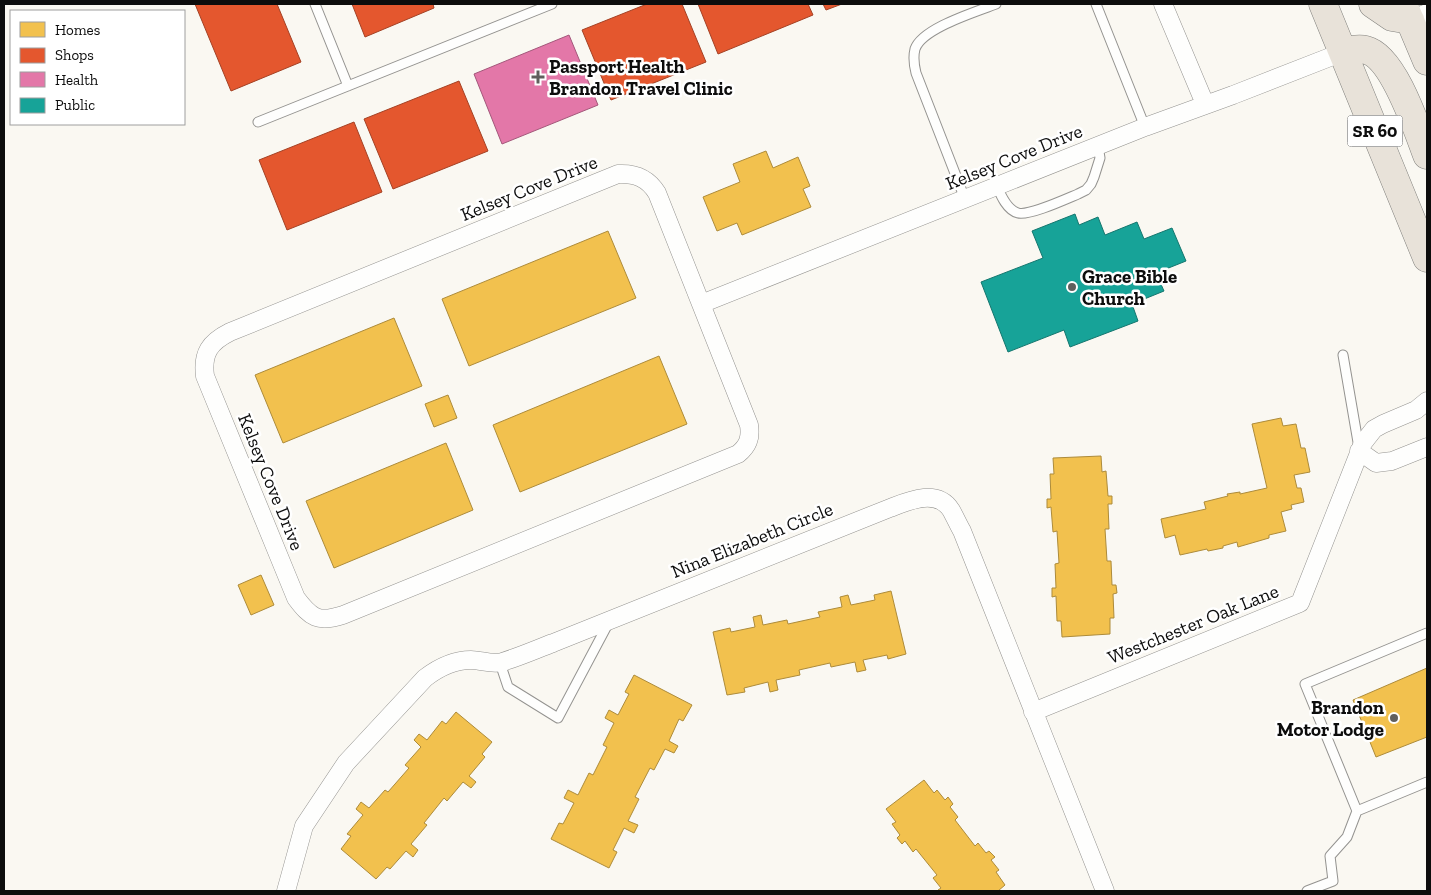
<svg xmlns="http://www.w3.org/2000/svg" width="1431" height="895" viewBox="0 0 1431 895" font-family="'Zilla Slab',serif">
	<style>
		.homes { fill: #f2c14e; stroke: #ad8b3a }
		.shops { fill: #e4572e; stroke: #a44124 }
		.health { fill: #e377a8; stroke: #a3577a }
		.public { fill: #17a398; stroke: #14766e }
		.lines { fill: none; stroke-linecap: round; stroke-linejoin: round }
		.service-casing { stroke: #949390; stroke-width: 11 }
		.minor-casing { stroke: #949390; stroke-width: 19 }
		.trunk-casing { stroke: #81807d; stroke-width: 29 }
		.service { stroke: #fefefd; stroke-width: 9 }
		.minor { stroke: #fefefd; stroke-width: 18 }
		.trunk { stroke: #e8e2d9; stroke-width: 28 }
		.poi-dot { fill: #605f5d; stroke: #fff; stroke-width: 2 }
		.labels { text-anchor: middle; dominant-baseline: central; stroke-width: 5; stroke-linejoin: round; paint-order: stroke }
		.shield { fill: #fff; stroke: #565656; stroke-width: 1 }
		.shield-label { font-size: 18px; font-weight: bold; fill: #0d0d0d }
		.poi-label { font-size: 19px; font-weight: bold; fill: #0d0d0d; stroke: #fff; text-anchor: start }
		.street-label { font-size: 19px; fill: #0d0d0d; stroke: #fff }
	</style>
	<rect width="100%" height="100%" fill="#faf8f2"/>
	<path class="homes" d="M766,151L773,168L798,157L810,186L803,189L811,207L742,235L737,223L717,231L703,197L740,182L733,164Z
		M608,231L636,298L469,366L442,299Z
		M394,318L422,386L283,443L255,375Z
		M659,356L687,424L520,492L493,425Z
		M448,395L457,418L434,427L425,404Z
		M1281,418L1283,426L1296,424L1301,448H1305L1310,472L1294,475L1297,488H1301L1304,502L1291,505L1292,509L1281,512L1286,531L1269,535V538L1238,547L1237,542L1223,546V548L1208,551L1207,549L1180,555L1175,535L1165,538L1161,519L1206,509L1204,502L1228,496L1227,494L1240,492V494L1267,488L1252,424Z
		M446,443L473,510L334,568L306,501Z
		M1101,456L1102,472L1106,471L1108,496H1112V504H1108L1109,529H1105L1107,561H1111L1112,585H1116L1117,593L1113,594L1114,618H1110V634L1062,637L1061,621H1057L1056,596L1052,597V588H1056L1055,564L1059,563L1057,531L1053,532L1051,507L1047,508V499H1051L1050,474H1054L1053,458Z
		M261,575L274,605L251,615L238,585Z
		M891,591L906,654L888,659L887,655L863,660L866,670L857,672L855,662L831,667L830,663L799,670L800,675L776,680L778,690L770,692L768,682L744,688L745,692L727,695L713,632L730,628L731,632L755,627L753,617L761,615L763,625L787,620L788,624L820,617L818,612L842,607L840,597L848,595L851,605L875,600L874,595Z
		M1427,668V737L1376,757L1353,700Z
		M634,675L692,705L683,721L679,719L669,741L678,746L674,753L665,749L654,770L650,768L635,797L639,799L628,821L638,825L634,833L624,828L613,850L617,852L609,868L551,839L559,823L563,824L574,803L564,798L568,790L578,795L589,773L593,775L607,747L603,745L614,723L605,718L609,710L618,715L629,694L625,692Z
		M456,712L492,742L482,754L485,757L469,776L476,782L471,788L463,782L447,801L444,798L424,823L427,825L411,844L418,850L413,857L406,851L390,869L387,867L376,879L341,849L351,836L347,834L363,815L356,809L361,802L369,808L385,790L388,792L409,768L405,765L421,747L414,740L419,734L427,740L442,721L446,724Z
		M924,780L934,793L937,790L945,800L948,797L953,804L950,807L958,817L955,820L975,846L978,843L986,853L989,851L995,857L991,860L999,870L996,872L1005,885L998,891H939L938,890L941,888L933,878L937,875L916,849L913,852L905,841L902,844L897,838L900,835L892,824L896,822L886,809Z"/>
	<path class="shops" d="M195,4H277L301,62L231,91Z
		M352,4H433L434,8L365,37Z
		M647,4H682L706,62L611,100L582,30Z
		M698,4H808L813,15L718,54Z
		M823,4H842L826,10Z
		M459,81L488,151L393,189L364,119Z
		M354,122L382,192L287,230L259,160Z"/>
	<path class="health" d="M569,35L598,105L502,144L474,74Z"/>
	<path class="public" d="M1075,214L1079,225L1098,217L1105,235L1137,222L1144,239L1172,228L1186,261L1156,273L1164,291L1132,304L1138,321L1070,347L1064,330L1008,352L981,282L1043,258L1032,231Z"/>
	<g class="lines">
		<g class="service-casing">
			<path id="service" d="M315,4L348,86
				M1096,4L1145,127
				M258,122L552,4
				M997,186C1001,196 1007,210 1018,213C1029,216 1066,199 1078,194L1086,190L1091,184L1094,177L1100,158L1098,146
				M965,199L916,73C914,65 913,57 915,49C922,28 976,12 996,4
				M1343,355L1359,448
				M1427,633L1305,684L1357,811L1427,782
				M500,663L508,687L558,718L609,622
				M1307,891L1333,881L1330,856L1347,837L1357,811"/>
		</g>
		<g class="minor-casing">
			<path id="minor" d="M1163,4L1205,104
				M1410,20L1427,13
				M701,304L749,425C751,438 748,446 738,454L343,615C318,623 311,618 296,598L205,376C202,353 210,342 230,332L618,174C635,173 648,178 657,193L701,304L1145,127L1233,95L1343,52
				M1359,451L1376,463L1392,461L1427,447
				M1033,712L1300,603L1363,443L1374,429L1383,424L1416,410L1427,401
				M286,891L304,826L346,763L425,678C438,668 454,660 471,660C481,660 492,665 502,662C519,657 537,649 553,643L890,508C908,501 937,488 951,510C955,517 958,524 962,531L1105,891"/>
		</g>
		<g class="trunk-casing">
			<path id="trunk" d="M1323,4L1427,258
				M1373,4L1392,17L1410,20
				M1403,4L1427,61
				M1343,52C1350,50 1358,48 1366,50C1394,57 1417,129 1427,155"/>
		</g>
		<use href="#service" class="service"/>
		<use href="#minor" class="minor"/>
		<use href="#trunk" class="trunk"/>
	</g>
	<g class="poi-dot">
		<path d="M535.5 69.5h5v5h5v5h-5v5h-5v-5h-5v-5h5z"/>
		<circle cx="1072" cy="287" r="5"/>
		<circle cx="1394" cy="718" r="5"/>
	</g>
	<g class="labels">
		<rect class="shield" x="1347.5" y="115.5" width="55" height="31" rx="4"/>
		<g class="shield-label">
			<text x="1375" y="131">SR 60</text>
		</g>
		<g class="poi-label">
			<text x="549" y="66">Passport Health<tspan x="549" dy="22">Brandon Travel Clinic</tspan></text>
			<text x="1082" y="276">Grace Bible<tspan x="1082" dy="22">Church</tspan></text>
			<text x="1384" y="707" text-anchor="end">Brandon<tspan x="1384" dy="22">Motor Lodge</tspan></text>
		</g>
		<g class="street-label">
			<text transform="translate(1014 157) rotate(-22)">Kelsey Cove Drive</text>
			<text transform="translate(529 188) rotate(-22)">Kelsey Cove Drive</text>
			<text transform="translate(271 482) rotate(68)">Kelsey Cove Drive</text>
			<text transform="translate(752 540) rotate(-22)">Nina Elizabeth Circle</text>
			<text transform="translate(1193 624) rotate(-22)">Westchester Oak Lane</text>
		</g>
	</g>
	<rect width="1431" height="895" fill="none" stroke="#0d0d0d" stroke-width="10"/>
	<rect x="10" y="10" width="175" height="115" fill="#ffffff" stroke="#9e9e9e"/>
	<rect x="20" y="22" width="25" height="15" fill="#f2c14e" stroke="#9e9e9e"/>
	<text x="55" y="35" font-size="15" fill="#0d0d0d">Homes</text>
	<rect x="20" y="48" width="25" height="15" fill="#e4572e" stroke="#9e9e9e"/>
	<text x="55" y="60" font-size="15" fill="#0d0d0d">Shops</text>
	<rect x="20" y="72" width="25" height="15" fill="#e377a8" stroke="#9e9e9e"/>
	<text x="55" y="85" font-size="15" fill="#0d0d0d">Health</text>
	<rect x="20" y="98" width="25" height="15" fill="#17a398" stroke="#9e9e9e"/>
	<text x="55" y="110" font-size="15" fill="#0d0d0d">Public</text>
</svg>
